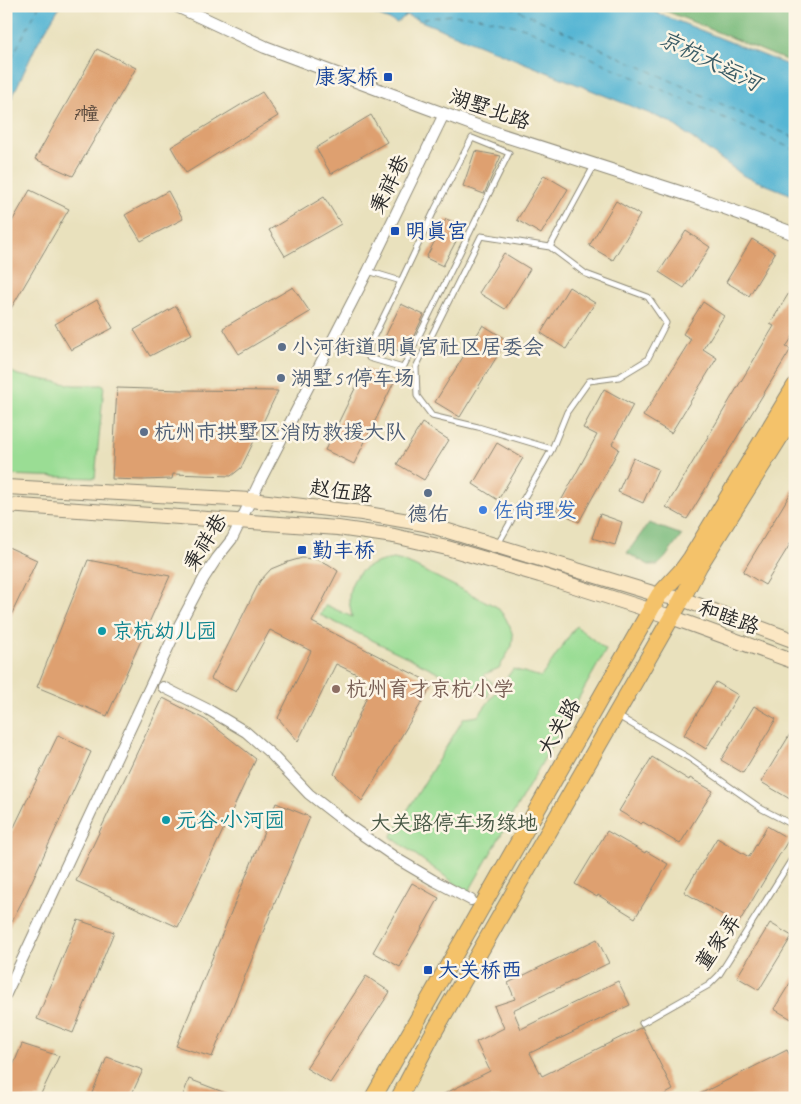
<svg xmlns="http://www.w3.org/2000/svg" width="801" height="1104" viewBox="0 0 801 1104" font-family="Caveat,'LXGW WenKai TC',sans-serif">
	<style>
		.green { fill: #9add94; stroke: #628460 }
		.forest { fill: #7bbc7e; stroke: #537454 }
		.water { fill: #56b6d4; stroke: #407080 }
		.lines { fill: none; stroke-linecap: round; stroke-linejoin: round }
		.ferry { stroke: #3a5c66; stroke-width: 1; stroke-dasharray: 6 5; stroke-linecap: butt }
		.building { fill: #dea06f }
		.service-casing { stroke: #8a8674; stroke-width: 7 }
		.minor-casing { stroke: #8a8674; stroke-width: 12 }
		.tertiary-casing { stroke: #8a8674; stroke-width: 14 }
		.secondary-casing { stroke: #8a8674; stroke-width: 16 }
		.primary-casing { stroke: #8a8674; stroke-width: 18 }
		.service { stroke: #fff; stroke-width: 5 }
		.minor { stroke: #fff; stroke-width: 10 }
		.tertiary { stroke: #fff; stroke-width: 12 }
		.secondary { stroke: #fbe7c3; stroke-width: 14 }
		.primary { stroke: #f4c26a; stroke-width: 16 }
		.transit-dot { fill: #1a4fb4; stroke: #fcf5e5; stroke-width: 2 }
		.service-dot { fill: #5c6f8a; stroke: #fcf5e5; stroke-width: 2 }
		.shop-dot { fill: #3f7fe0; stroke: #fcf5e5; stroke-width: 2 }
		.culture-dot { fill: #0f9aa8; stroke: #fcf5e5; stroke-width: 2 }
		.education-dot { fill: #8d6e63; stroke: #fcf5e5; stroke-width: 2 }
		.labels { text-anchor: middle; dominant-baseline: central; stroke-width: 5; stroke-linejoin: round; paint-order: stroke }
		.number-label { font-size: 19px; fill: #58483c }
		.transit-label { font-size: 21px; fill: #164399; stroke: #fcf5e5; text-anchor: start }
		.street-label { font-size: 21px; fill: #2b2b2b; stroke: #fcf5e5 }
		.service-label { font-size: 21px; fill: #4e5e75; stroke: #fcf5e5; text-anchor: start }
		.shop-label { font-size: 21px; fill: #366cbe; stroke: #fcf5e5; text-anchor: start }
		.culture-label { font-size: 21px; fill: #0d838f; stroke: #fcf5e5; text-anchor: start }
		.education-label { font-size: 21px; fill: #785e54; stroke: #fcf5e5; text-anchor: start }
		.park-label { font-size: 21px; fill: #475845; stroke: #fcf5e5 }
		.water-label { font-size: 22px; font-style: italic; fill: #3a5c66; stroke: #fcf5e5 }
	</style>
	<rect width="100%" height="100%" fill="#fcf5e5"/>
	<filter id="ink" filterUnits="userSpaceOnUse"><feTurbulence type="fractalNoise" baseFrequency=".02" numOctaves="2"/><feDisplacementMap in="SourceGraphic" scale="10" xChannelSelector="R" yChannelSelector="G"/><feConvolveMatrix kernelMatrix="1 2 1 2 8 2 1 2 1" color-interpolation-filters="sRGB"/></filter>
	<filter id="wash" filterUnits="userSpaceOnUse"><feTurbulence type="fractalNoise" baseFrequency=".0096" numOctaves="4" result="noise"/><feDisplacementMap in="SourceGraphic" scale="20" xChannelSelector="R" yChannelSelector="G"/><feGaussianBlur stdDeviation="1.12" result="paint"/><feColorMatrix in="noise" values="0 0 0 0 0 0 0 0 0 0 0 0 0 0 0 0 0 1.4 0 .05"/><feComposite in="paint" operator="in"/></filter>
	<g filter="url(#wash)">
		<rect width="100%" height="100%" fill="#e9e1bd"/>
		<path class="green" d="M6,369L18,375L74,385H104L95,478L6,475Z
			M394,559L402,561L414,566L497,607L505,617L510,627L513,636L512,646L499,668L483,675L492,682L488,697L471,690L434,670L320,615L326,605L352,617C351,612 350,606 349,601C348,573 370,562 394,559Z
			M576,626L606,650L468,893L391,837L464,718L478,716L513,669L541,677Z"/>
		<path class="forest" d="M654,6H795V63L783,59Z
			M649,523L682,535L665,558L658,565H649L627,553Z"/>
		<path class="water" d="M6,6H60L37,44L6,110Z
			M355,6H640L795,68V196L744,176L670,122L406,15L397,23Z"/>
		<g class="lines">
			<path class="ferry" d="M408,6L418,20L450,15L479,17L525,28L795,150
				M509,6L795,138
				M6,68L39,6"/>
		</g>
		<g id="blocks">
			<path class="building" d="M97,49L136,68L73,176L35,159Z
				M262,92L278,116L186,173L171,147Z
				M371,115L387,142L331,174L316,148Z
				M475,151L501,156L484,194L463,186Z
				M544,175L568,189L541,234L517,220Z
				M30,190L69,209L6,317V232Z
				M168,191L183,219L141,241L125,215Z
				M324,197L341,224L285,256L269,230Z
				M616,201L640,215L613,260L589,246Z
				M446,219L464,226L443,266L426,258Z
				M686,231L710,247L684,288L659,272Z
				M752,239L775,253L749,296L726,282Z
				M504,253L530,269L505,309L479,293Z
				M795,283V333L786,347L791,349L687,519L666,507L774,326L770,324Z
				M293,287L310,312L239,354L223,328Z
				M569,287L595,303L566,349L541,333Z
				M97,300L113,328L71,350L55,324Z
				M703,302L724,316L703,349L717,358L671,433L643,416L691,339L683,334Z
				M401,304L424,315L405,354L382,343Z
				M176,306L192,334L150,356L134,330Z
				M483,325L507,340L460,417L435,402Z
				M365,368L394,382L354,464L325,450Z
				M117,388L182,390L278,391L241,468L231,476L173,474L172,479L143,480L112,479Z
				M604,389L633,405L612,444L619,449L579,522L556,510L597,435L583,428Z
				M422,423L449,440L424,480L397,464Z
				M497,443L523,458L498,500L473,484Z
				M633,458L658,469L643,503L618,492Z
				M795,486V536L765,585L743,572Z
				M600,514L622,522L615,545L592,538Z
				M6,546L37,560L6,626Z
				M302,558L315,559L328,564L338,571L312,622L433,684L362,801L334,774L373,682L336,664L298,741L278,718L311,651L270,630L236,692L211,679L260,581L271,569L288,562Z
				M88,560L170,576L107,716L37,687Z
				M716,682L738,695L706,749L684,735Z
				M163,698L206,720L256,759L178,927L76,881Z
				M754,706L776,719L743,773L721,760Z
				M795,726V802L761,782Z
				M58,735L91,752L26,894L6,932V844Z
				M652,757L689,780L690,778L713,791L680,844L643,822L641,824L619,811Z
				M276,803L310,817L212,1057L176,1046Z
				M767,826L789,839L738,924L684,892L717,838L749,857Z
				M607,831L645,853L646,851L668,864L635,918L598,895L597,897L575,884Z
				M412,883L439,898L400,967L373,952Z
				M78,920L114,932L73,1033L37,1019Z
				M770,923L792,936L759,990L737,977Z
				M597,939L609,963L513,1010L521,1029L618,981L630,1005L530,1053L542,1076L642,1027L673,1090L658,1098H436L490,1071L476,1042L504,1028L494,1006L515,999L508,983Z
				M795,975V1021L774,1009Z
				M366,976L390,992L330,1083L306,1068Z
				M22,1044L59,1056L39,1098H6V1083Z
				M787,1050L795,1065V1098H692Z
				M107,1057L143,1070L130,1098H90Z
				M189,1079L236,1097V1098H182Z"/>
		</g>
	</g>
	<g filter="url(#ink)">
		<use href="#blocks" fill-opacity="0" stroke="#8a8674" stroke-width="1"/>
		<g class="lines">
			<g class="service-casing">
				<path id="service" d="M550,247L594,166
					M368,271L401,281L369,346V358L403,368L509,153L472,138L435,209L401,281
					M498,544L552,449L567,412L589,381L619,377L647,360L666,323L648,297L586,274L550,247L481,236L416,367L417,396L432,416L478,427L552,449
					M618,716L689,758L762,809L795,826
					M642,1023L709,985L719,975L795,854"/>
			</g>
			<g class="minor-casing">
				<path id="minor" d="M163,687L209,710L246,732L271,754L309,794L354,829L399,860L433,880L471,900
					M6,994L176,631L204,578L217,558L232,539L260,481L368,271L444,114"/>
			</g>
			<g class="tertiary-casing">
				<path id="tertiary" d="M177,6L265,47L425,107L499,134L698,198L795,234"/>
			</g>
			<g class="secondary-casing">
				<path id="secondary" d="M6,487L251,500L362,513L425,524L659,595L682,599L795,641
					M6,505L338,528L394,536L447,548L540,575L671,617L795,662"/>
			</g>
			<g class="primary-casing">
				<path id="primary" d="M373,1098L659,595L683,569L691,558L795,386
					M399,1098L431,1037L682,599L699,566L795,413"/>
			</g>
			<use href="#service" class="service"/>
			<use href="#minor" class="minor"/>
			<use href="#tertiary" class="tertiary"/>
			<use href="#secondary" class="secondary"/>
			<use href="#primary" class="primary"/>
		</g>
	</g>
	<g class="transit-dot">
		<rect x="383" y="72" width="10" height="10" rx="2.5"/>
		<rect x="390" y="226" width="10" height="10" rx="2.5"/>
		<rect x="297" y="545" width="10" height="10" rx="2.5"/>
		<rect x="423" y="965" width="10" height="10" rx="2.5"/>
	</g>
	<g class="service-dot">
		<circle cx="282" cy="347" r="5"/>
		<circle cx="281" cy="378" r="5"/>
		<circle cx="144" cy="432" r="5"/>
		<circle cx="428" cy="493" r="5"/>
	</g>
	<circle class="shop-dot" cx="483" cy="510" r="5"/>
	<g class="culture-dot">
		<circle cx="102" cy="631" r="5"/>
		<circle cx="166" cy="820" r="5"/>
	</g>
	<circle class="education-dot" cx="336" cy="689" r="5"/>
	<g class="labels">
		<g class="number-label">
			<text x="85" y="114">7幢</text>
		</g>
		<g class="transit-label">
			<text x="378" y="77" text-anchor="end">康家桥</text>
			<text x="405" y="231">明真宫</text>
			<text x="312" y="550">勤丰桥</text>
			<text x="438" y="970">大关桥西</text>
		</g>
		<g class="street-label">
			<text transform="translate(490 109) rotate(19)">湖墅北路</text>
			<text transform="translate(389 184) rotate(-64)">秉祥巷</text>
			<text transform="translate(341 491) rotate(7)">赵伍路</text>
			<text transform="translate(205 542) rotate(-58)">秉祥巷</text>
			<text transform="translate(729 617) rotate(20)">和睦路</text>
			<text transform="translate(559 727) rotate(-60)">大关路</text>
			<text transform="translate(718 942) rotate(-55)">董家弄</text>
		</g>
		<g class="service-label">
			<text x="292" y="347">小河街道明真宫社区居委会</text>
			<text x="291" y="378">湖墅51停车场</text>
			<text x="154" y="432">杭州市拱墅区消防救援大队</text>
			<text x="428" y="514" text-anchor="middle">德佑</text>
		</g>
		<g class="shop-label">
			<text x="493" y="510">佐尚理发</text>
		</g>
		<g class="culture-label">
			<text x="112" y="631">京杭幼儿园</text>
			<text x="176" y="820">元谷·小河园</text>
		</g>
		<g class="education-label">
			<text x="346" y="689">杭州育才京杭小学</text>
		</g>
		<g class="park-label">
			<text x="454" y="823">大关路停车场绿地</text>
		</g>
		<g class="water-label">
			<text transform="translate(710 61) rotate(26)">京杭大运河</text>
		</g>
	</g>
	<rect width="801" height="1104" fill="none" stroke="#fcf5e5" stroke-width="25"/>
</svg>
